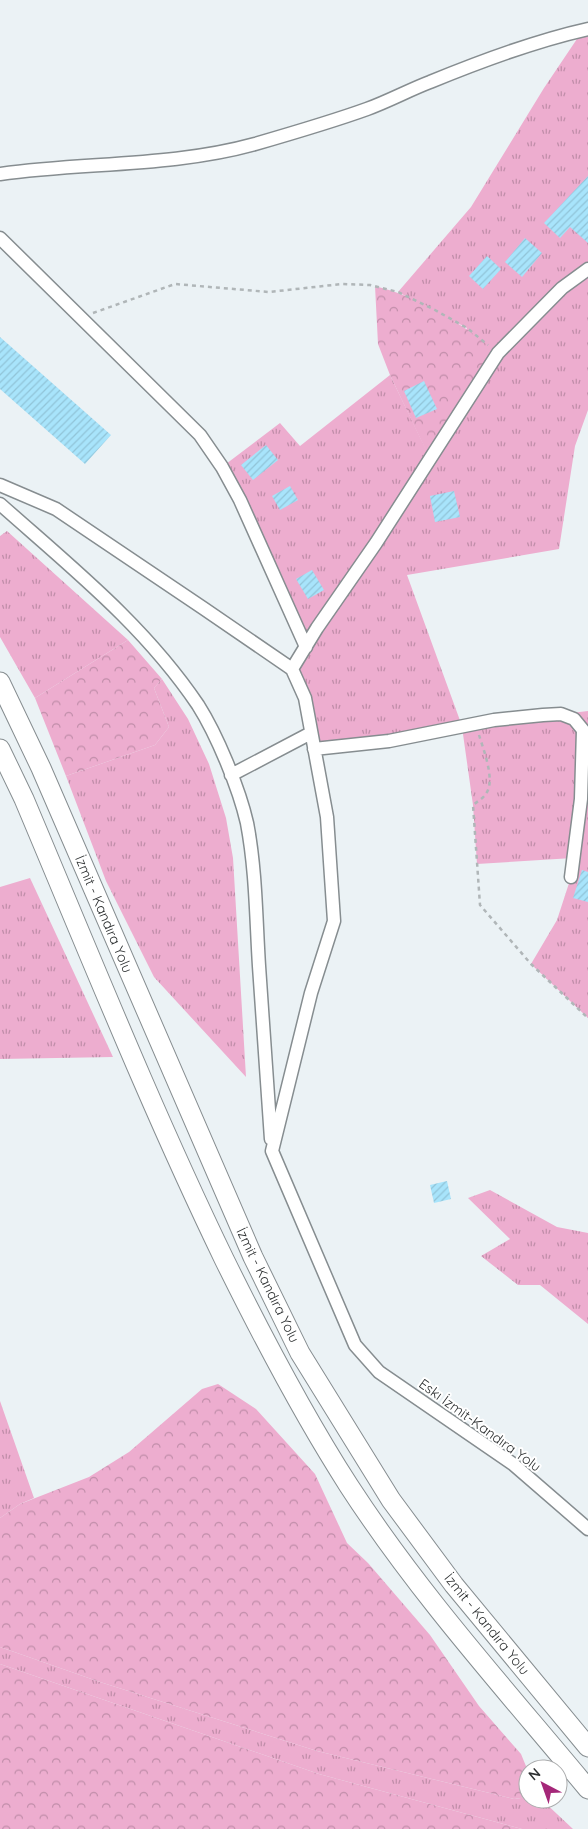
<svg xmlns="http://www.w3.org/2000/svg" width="588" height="1829" viewBox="0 0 588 1829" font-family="Quicksand,sans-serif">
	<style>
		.grass { fill: url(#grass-tufts) }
		.forest { fill: url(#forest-crowns) }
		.building { fill: url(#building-hatch) }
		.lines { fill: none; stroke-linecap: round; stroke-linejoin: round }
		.minor-casing { stroke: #868d90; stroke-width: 15 }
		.highway-casing { stroke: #868d90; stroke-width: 21 }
		.path { stroke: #b0b6b8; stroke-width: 2.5; stroke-dasharray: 4 4; stroke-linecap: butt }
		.minor { stroke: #fff; stroke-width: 12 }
		.highway { stroke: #fff; stroke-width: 19 }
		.labels { text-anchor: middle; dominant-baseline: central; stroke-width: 4; stroke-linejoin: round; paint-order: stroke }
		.street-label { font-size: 14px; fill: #2d3031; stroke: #fff }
	</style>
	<defs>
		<pattern id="grass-tufts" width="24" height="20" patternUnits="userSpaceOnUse" patternTransform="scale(1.25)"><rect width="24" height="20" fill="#edadcf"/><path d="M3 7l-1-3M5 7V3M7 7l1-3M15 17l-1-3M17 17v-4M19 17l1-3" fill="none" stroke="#c08da9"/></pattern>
		<pattern id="forest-crowns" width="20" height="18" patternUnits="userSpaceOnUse" patternTransform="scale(1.25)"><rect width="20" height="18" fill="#edadcf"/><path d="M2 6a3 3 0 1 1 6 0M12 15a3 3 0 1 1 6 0" fill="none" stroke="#c08da9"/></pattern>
		<pattern id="building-hatch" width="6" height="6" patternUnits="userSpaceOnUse" patternTransform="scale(1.25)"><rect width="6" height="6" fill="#a8e4fb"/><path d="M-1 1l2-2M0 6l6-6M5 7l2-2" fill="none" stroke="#91c4d8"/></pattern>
	</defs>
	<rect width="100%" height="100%" fill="#ebf2f5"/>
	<path class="grass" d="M588,29V410L575,446L559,549L407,575L462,726L588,711V1018L531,964L557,920L571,877L573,858L477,864L473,805L462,727L314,749L292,669L306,646L222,467L280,423L300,446L390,375L430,458L467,328L398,292L471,207L544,88L583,30Z
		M7,531L128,640L35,698L0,637V536Z
		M162,679L188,719L209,764L226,818L233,858L246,1077L154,977L106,881L66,776L155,745L169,727L154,688Z
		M30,878L113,1057L0,1059V887Z
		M490,1190L557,1227L588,1233V1324L540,1285H518L481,1256L510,1239L468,1198Z
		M0,1401L34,1498L20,1504L0,1518Z
		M0,1647L100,1682L317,1751L514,1799L528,1797V1799H541L573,1829H522L319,1774L0,1664Z"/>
	<path class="forest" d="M375,286C422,298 461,323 498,353L430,459L390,375L378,344Z
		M128,640L162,679L154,688L169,727L155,745L66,776L35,698Z
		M218,1384L256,1409L315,1474L347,1543L368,1563L430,1635L479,1706L521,1754L528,1771V1797L514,1799L317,1751L100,1682L0,1647V1518L20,1504L89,1477L129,1452L202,1389Z
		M0,1664L319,1774L522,1829H0Z"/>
	<path class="building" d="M588,176V243L570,227L560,238L544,223Z
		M525,238L542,253L522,277L505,262Z
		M487,256L501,269L483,289L469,276Z
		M0,337L111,435L85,464L0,389Z
		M424,381L437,409L416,418L404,391Z
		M266,445L278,460L253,480L241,465Z
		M290,486L298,500L280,510L272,496Z
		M454,491L460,517L435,522L430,496Z
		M312,570L324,590L308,599L296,579Z
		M582,870L588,872V902L573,898Z
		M447,1181L451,1199L434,1203L430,1185Z"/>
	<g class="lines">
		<g class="minor-casing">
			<path id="minor" d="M0,174C85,162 172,167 255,144C293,133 331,122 367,109C389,101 409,90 430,82C481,61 534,41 588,29
				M0,238L200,435L222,467L240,500L306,647
				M0,485L56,509L203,608L292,669L305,698L327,817L334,921L311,993L272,1151L355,1345L379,1372L513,1464L588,1529
				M0,504C72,568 144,625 198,705C217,735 239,788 247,823C256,870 256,919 259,966C263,1023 267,1081 271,1139
				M292,669L317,628L376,543L498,353L562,288L588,269
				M314,749L389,741L494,720L543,715L561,714L574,719L583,730L581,799L571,877
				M231,775L311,733"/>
		</g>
		<g class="highway-casing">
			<path id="highway" d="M0,682L41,768L253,1257L300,1353L391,1500L454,1585L588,1747
				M0,749L24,799C89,953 151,1108 224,1259C262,1336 302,1413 349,1486C419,1594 506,1690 588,1789"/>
		</g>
		<path class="path" d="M93,313L175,284L269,292L342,284L370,285L398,292L435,310L467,328L488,345
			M479,735C483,748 495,779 487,792C484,798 478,801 473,805L480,905L531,964L588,1018"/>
		<use href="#minor" class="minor"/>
		<use href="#highway" class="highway"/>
	</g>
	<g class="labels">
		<g class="street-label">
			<text transform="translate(104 914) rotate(67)">İzmit - Kandıra Yolu</text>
			<text transform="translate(268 1285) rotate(64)">İzmit - Kandıra Yolu</text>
			<text transform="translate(480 1425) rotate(36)">Eskı İzmit-Kandıra Yolu</text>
			<text transform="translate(487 1624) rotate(51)">İzmit - Kandıra Yolu</text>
		</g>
	</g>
	<g transform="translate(543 1784) rotate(319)"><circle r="24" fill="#ffffff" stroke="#abacad"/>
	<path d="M0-4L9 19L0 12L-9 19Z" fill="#a52779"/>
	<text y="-8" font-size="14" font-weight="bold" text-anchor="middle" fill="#2d3031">N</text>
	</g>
</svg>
